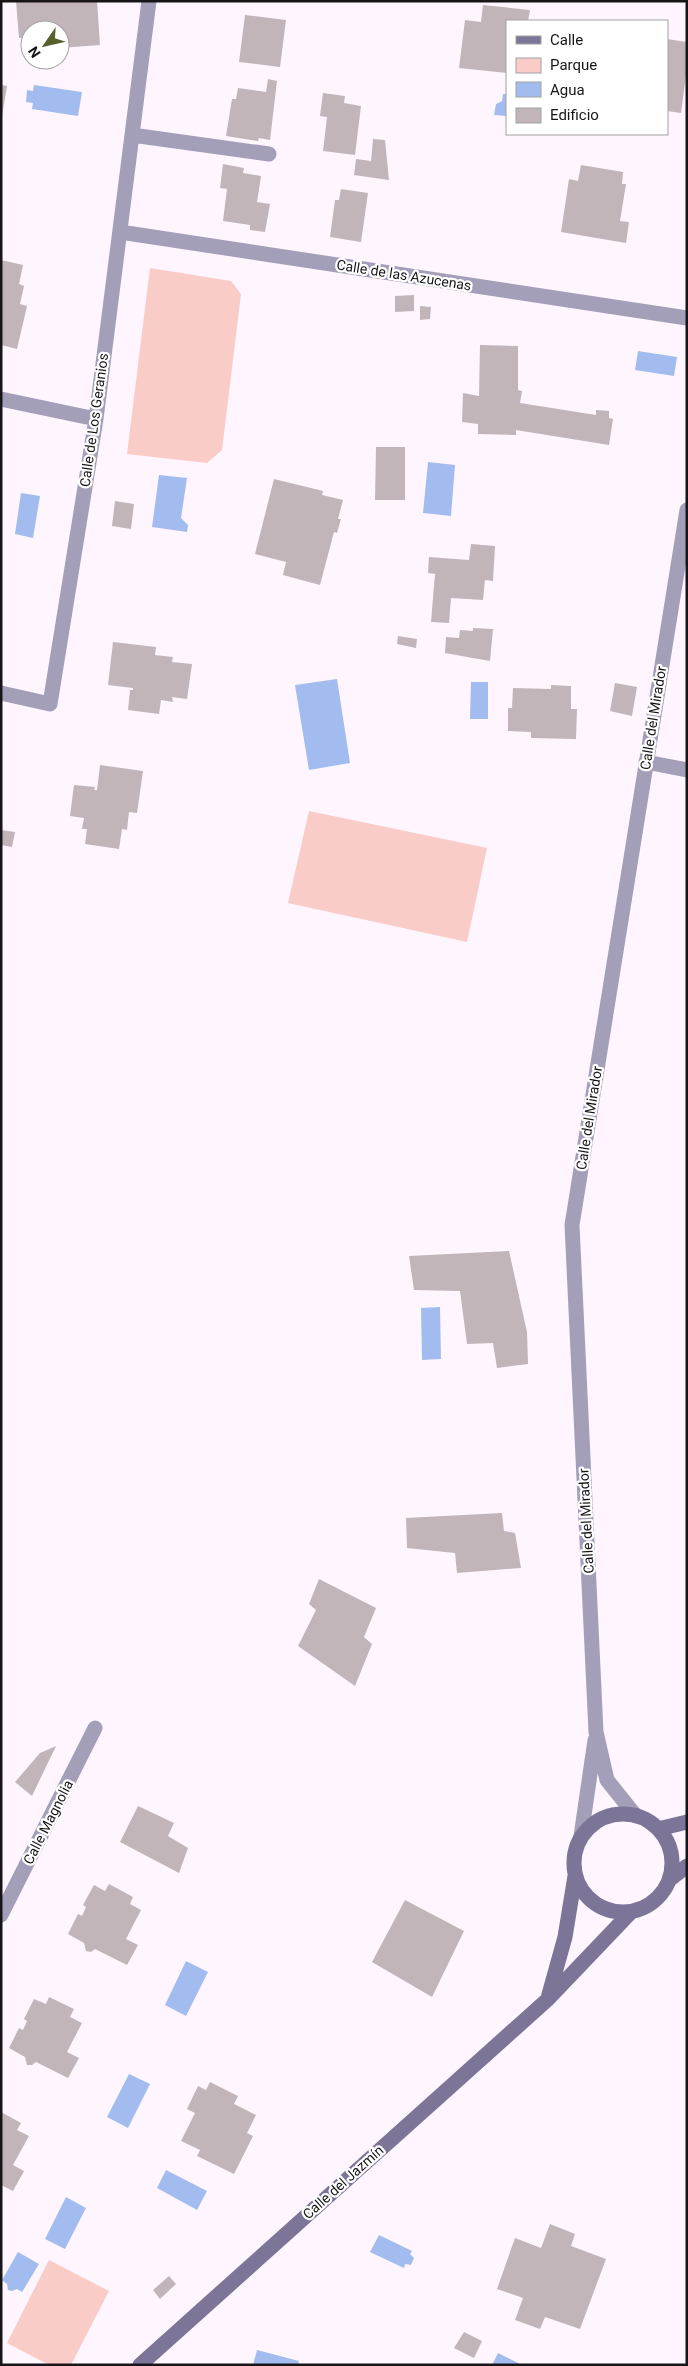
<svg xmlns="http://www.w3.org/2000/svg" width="688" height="2366" viewBox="0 0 688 2366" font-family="Roboto,sans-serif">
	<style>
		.green { fill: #faccc8 }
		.water { fill: #a3bcef }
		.building { fill: #c1b5b9 }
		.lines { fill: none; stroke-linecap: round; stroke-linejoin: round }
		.street { stroke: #a49fb8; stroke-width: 15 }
		.secondary { stroke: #7c7597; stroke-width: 15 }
		.labels { text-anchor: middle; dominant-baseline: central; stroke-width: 4.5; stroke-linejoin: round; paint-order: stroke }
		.street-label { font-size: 14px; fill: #181518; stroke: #fff }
	</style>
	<rect width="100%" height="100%" fill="#fef5fe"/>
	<path class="green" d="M150,268L231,281L241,294L222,450L207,463L127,454Z
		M309,811L487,848L467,942L288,903Z
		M49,2260L109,2291L71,2365H49L7,2343Z"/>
	<path class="water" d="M34,85L82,92L78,116L32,109L33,103L26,102L27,90L33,91Z
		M503,94H507V116L494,115L496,104L502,101Z
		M638,351L677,357L674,376L635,370Z
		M428,462L455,465L451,516L423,513Z
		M159,475L187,478L181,518L188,525L187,532L152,527Z
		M21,493L40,496L33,538L15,534Z
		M337,679L350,763L309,770L295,685Z
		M471,682H488V719H470Z
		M440,1307L441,1359L422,1360L421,1308Z
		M186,1961L208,1972L186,2016L165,2005Z
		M129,2074L150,2084L128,2128L107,2117Z
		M166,2170L207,2191L197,2210L157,2188Z
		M66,2197L86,2208L65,2249L45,2239Z
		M379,2235L412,2251L410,2254L414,2258L411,2265L405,2264L404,2268L370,2252Z
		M18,2252L39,2264L22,2292L17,2289L12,2291L8,2290L7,2284L2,2280Z
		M257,2350L299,2361L298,2365H253Z
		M498,2353L522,2365H492Z"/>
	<path class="building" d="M16,1H97L100,45L60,48V30H30V37L19,38Z
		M483,5L530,10L528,21H507V73L459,68L465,20L481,22Z
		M245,15L286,20L280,67L239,62Z
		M667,39L687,42V68L681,113L667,111Z
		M268,79L277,81L270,140L259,138L258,141L226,136L232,99H236L238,88L266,92Z
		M1,85L7,86L2,116H1Z
		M323,93L345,96L344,103L361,106L355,155L323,151L327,117L320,116Z
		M373,139L385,140L389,180L354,175L356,159L371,161Z
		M223,164L244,168L243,173L261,176L257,202L270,204L265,232L250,230V225L223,221L227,189L220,188Z
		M581,165L623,172L622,184H626L620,221L629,222L626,243L561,232L569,179L578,181Z
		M341,189L368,193L361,242L330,237L335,200H339Z
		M1,260L23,265L19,284L24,286L20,304L27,306L17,349L1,345Z
		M414,295V311L395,312V296Z
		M420,306L431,307L430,319L420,320Z
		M480,345L518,346V390L522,391L520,403L596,415V410L609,411V418L613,419L609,445L516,430V435L478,434V424L462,422L463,393L479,396Z
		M376,447H405V500H375Z
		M274,479L323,491L322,495L343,500L338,519H341L337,533L334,532L320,585L283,575L286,562L255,554Z
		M115,501L134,504L131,529L112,526Z
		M471,544L495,546L493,581L485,580L483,600L451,598L449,623L431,622L435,574L428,573L429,557L469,560Z
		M473,628L493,629L490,661L445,653L446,637L459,638L460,630L473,631Z
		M398,636L417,639L416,648L397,644Z
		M113,642L156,647L155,655L173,657L172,662L192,664L187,699L172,697L173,702L161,700L159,714L128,710L130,690H133V688L108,685Z
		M615,683L637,687L632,716L610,711Z
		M551,685L571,686V709H577L576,739L531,738V732L508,731V708H512L513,688L551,689Z
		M100,765L143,771L137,813L129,812L127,830L122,829L119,849L85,844L87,829H82L84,818L70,816L74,785L95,787L94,790H97Z
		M1,830L15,832L12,847L1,845Z
		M509,1251L527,1332L528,1364L497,1368L493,1343L467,1344L460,1291L414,1290L409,1256Z
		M502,1513L504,1531L515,1533L521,1568L457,1573L455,1553L407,1548L406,1518Z
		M319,1579L376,1608L364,1637L372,1644L355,1686L298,1646L316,1610L309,1604Z
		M56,1746L32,1796L15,1782L40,1753Z
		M138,1806L174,1823L168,1836L188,1848L179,1873L120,1842Z
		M109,1884L133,1897L130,1904L141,1910L126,1939L138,1945L127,1965L95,1949L91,1952L86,1951L84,1943L68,1934L78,1914L82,1916L86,1907L83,1905L94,1885L105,1891Z
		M405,1900L464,1931L432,1997L372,1962Z
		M49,1997L74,2009L70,2017L82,2023L67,2052L79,2058L68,2078L36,2062L32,2065H27L25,2057L9,2048L19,2028L23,2030L27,2021L24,2019L34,1999L46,2004Z
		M210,2082L238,2096L234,2104L256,2115L247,2133L253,2136L234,2174L197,2156L200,2150L181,2141L195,2113L187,2109L198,2086L206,2090Z
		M1,2112L21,2123L17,2130L29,2136L13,2165L24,2171L13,2191L1,2185Z
		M550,2224L575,2234L571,2246L606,2259L580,2329L545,2317L540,2329L515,2320L523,2298L497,2289L515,2238L541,2248Z
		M169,2276L176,2284L160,2299L153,2290Z
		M464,2332L482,2341L474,2358L454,2348Z"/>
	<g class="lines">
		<path class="street" d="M132,135L269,154
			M120,232L687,318
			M1,399L96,419
			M1,693L50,704L96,419L149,1
			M646,762L687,770
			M635,1815L607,1780L596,1732L572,1225L687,510
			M581,1836L595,1740
			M1,1915L95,1728"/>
		<path class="secondary" d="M574 1863a49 49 0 1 1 98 0a49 49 0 1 1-98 0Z
			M658,1829L687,1822
			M669,1880L687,1866
			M548,1998L565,1937L575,1876
			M140,2365L547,2000L631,1912"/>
	</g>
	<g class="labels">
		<g class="street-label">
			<text transform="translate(404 275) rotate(9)">Calle de las Azucenas</text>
			<text transform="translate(94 420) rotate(-82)">Calle de Los Geranios</text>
			<text transform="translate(653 718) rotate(-81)">Calle del Mirador</text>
			<text transform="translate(589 1118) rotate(-81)">Calle del Mirador</text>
			<text transform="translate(586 1521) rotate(-93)">Calle del Mirador</text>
			<text transform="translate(48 1822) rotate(-63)">Calle Magnolia</text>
			<text transform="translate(343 2182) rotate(-42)">Calle del Jazmín</text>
		</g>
	</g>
	<rect width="688" height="2366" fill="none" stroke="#181518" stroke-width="5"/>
	<rect x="506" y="20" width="162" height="115" fill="#ffffff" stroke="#a3a1a3"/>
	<rect x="516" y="36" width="25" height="8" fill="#7c7597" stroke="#a3a1a3"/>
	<text x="550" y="45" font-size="15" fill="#181518">Calle</text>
	<rect x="516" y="58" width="25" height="15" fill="#faccc8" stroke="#a3a1a3"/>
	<text x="550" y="70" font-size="15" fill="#181518">Parque</text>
	<rect x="516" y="82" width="25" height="15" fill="#a3bcef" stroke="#a3a1a3"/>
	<text x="550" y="95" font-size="15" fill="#181518">Agua</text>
	<rect x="516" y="108" width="25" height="15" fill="#c1b5b9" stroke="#a3a1a3"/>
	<text x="550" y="120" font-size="15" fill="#181518">Edificio</text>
	<g transform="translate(45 45) rotate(236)"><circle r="24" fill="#ffffff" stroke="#a3a1a3"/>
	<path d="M0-4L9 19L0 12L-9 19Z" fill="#595f2d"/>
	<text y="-8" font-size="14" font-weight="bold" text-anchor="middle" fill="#181518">N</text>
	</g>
</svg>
